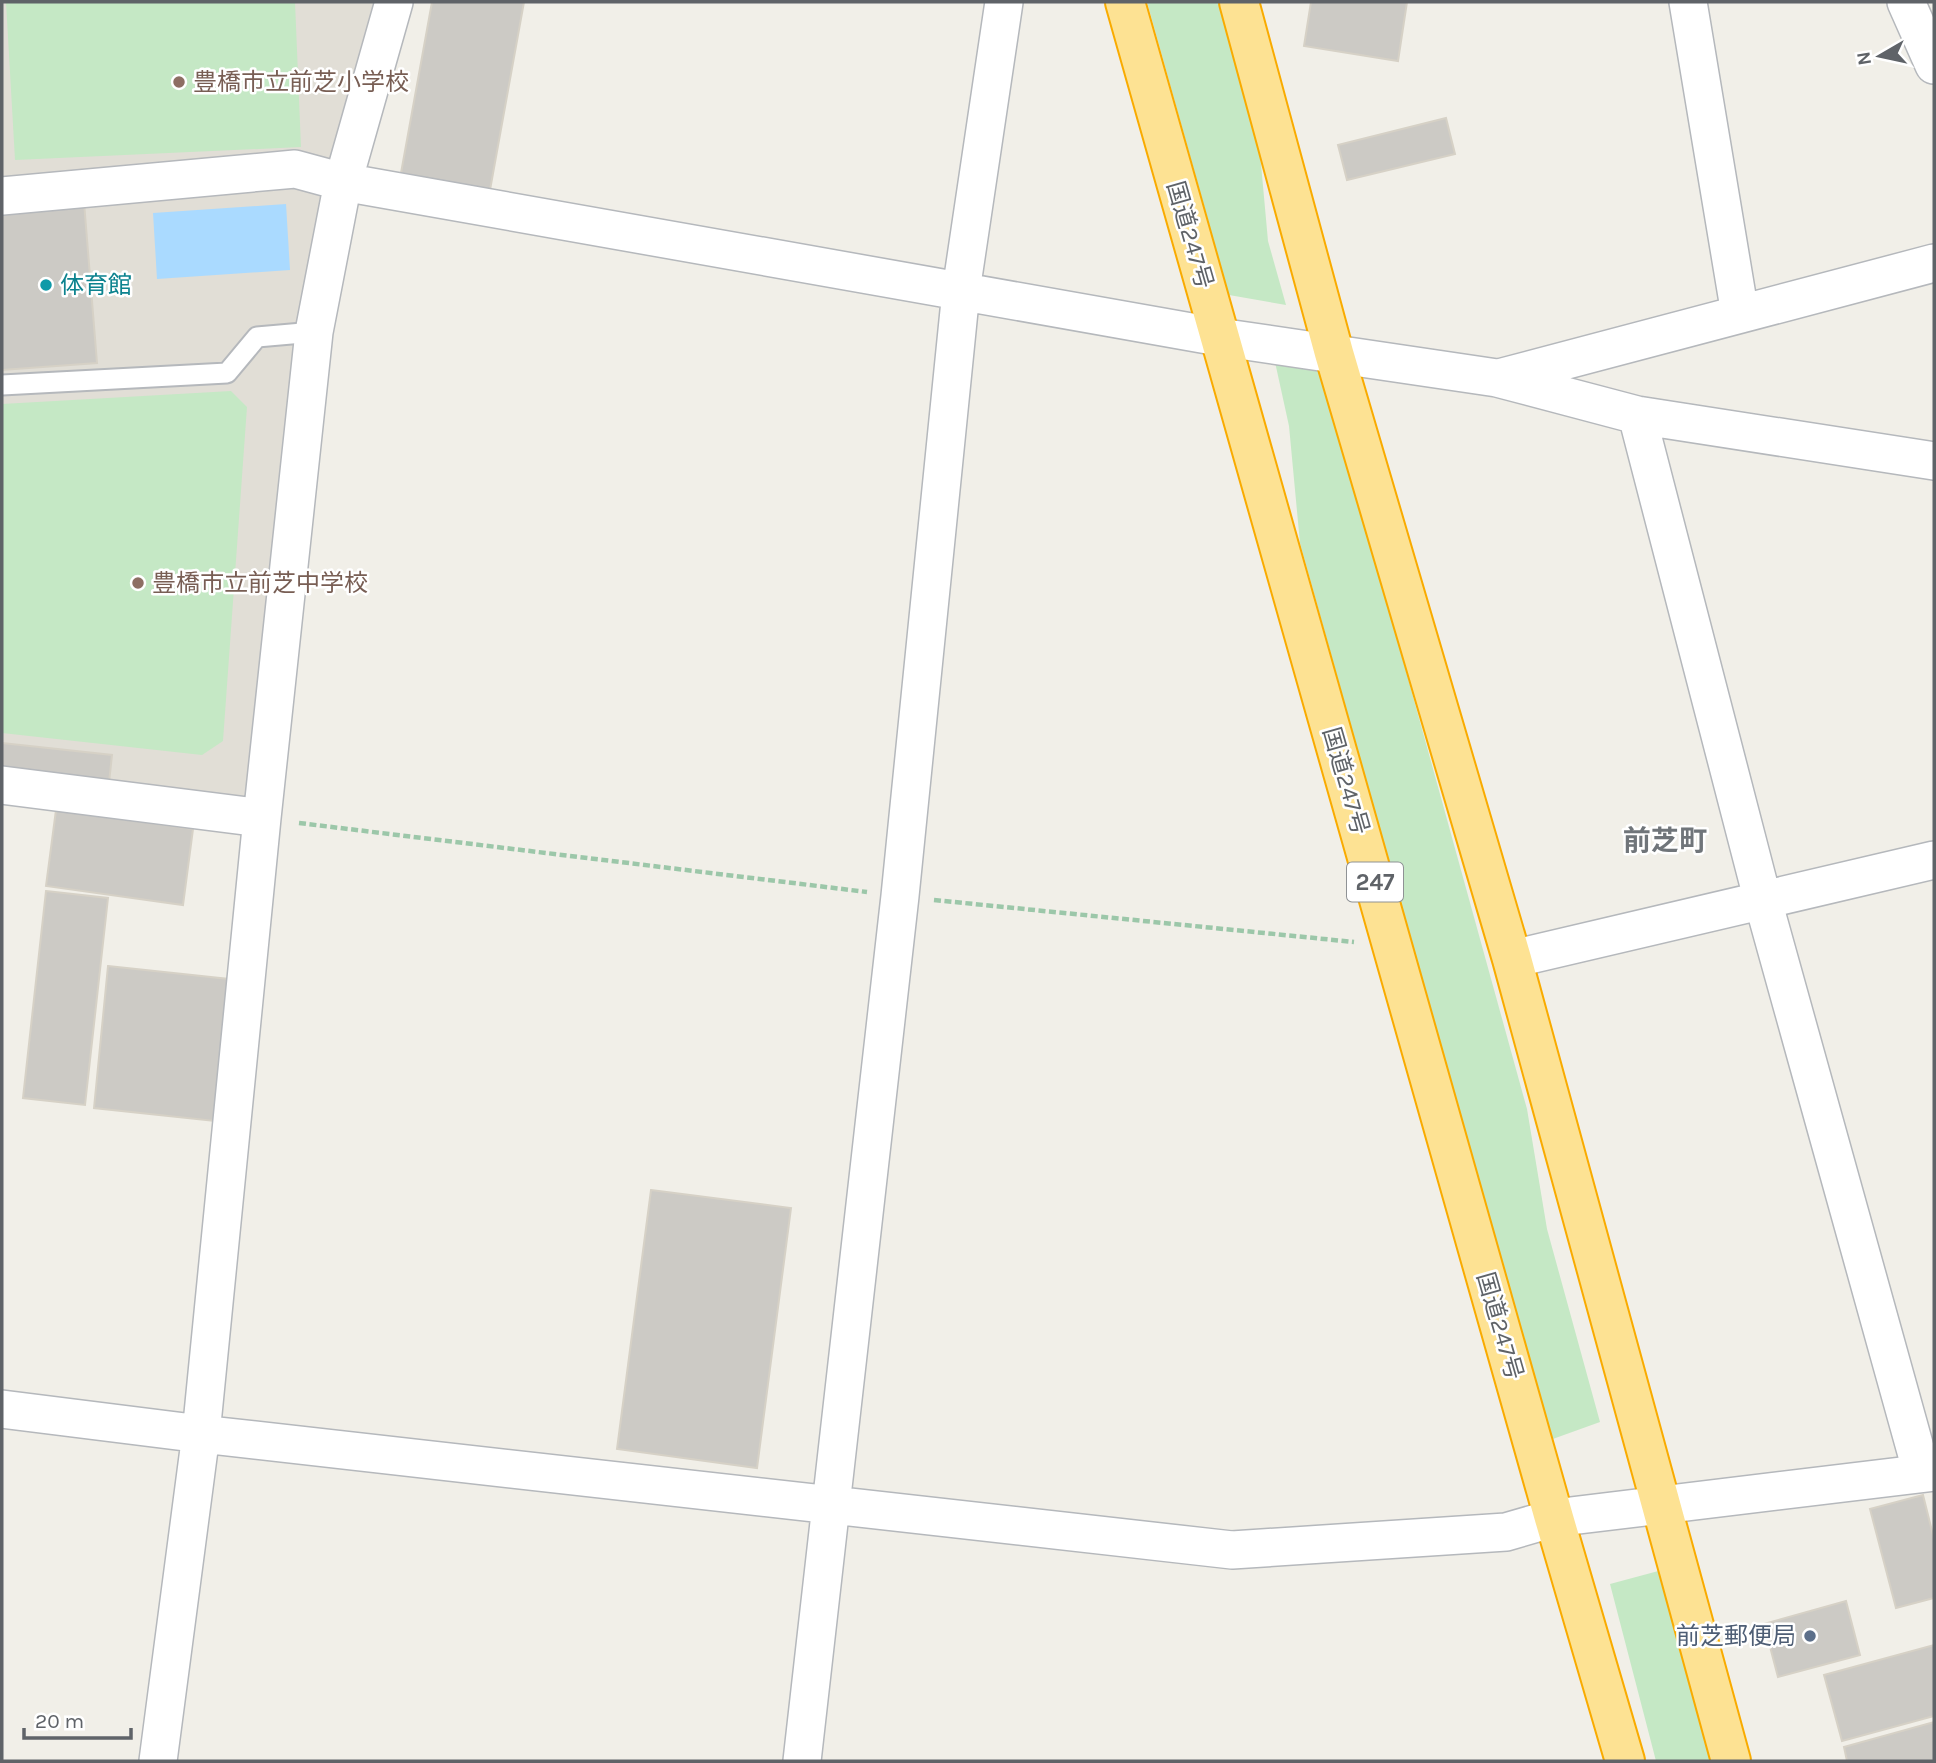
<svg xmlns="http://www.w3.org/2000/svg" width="1936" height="1763" viewBox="0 0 1936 1763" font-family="Karla,'Noto Sans JP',sans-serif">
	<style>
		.education { fill: #e1ded6 }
		.green { fill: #c5e8c5 }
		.water { fill: #aadaff }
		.building { fill: #cccac5; stroke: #d6d1c6; stroke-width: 2 }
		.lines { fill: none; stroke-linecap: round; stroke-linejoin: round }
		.lane-casing { stroke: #b5b8bc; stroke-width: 23 }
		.street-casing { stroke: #b5b8bc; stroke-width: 40 }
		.highway-casing { stroke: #f9ab00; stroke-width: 42 }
		.path { stroke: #9cc7a9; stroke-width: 4.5; stroke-dasharray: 7 3.5; stroke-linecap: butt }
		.lane { stroke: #fff; stroke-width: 19 }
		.street { stroke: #fff; stroke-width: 37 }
		.highway { stroke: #fde293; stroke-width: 38 }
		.education-dot { fill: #8d6e63; stroke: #fff; stroke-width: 2.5 }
		.culture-dot { fill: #0f9aa8; stroke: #fff; stroke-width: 2.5 }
		.service-dot { fill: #5c6f8a; stroke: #fff; stroke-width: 2.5 }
		.labels { text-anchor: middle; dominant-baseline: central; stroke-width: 5; stroke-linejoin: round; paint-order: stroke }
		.shield { fill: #fff; stroke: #8f9295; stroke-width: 2 }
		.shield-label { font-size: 23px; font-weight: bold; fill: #5f6368 }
		.education-label { font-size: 24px; fill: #785e54; stroke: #fff; text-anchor: start }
		.street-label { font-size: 24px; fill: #5f6368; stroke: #fff }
		.culture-label { font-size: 24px; fill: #0d838f; stroke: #fff; text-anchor: start }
		.service-label { font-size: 24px; fill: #4e5e75; stroke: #fff; text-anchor: end }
		.quarter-label { font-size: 28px; font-weight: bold; fill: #70757a; stroke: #fff }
	</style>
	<rect width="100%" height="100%" fill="#f1efe8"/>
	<path class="education" d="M2,2H379L333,168L2,188Z
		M289,187L329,188L253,794L239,810L2,782V210Z"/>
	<path class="green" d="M6,2H295L301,147L15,160Z
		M1147,2H1220L1254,123L1261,164L1268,241L1286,305L1229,295Z
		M1275,362L1322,367L1527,1109L1547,1229L1600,1422L1550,1440L1300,543L1289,426Z
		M231,391L247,407L223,741L202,755L2,733V404Z
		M1662,1570L1710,1761H1656L1610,1584Z"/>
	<path class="water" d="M286,204L290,270L157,279L153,213Z"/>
	<path class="building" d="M432,2H524L490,190L401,173Z
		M1311,2H1407L1398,61L1304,46Z
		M1446,118L1455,154L1347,180L1338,145Z
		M84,202L97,363L2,370V208Z
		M2,743L112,755L108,792L2,780Z
		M56,810L193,829L183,905L46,886Z
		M46,891L108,898L85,1105L23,1098Z
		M108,966L238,980L224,1122L94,1108Z
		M651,1190L791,1208L757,1468L617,1449Z
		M1923,1495L1934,1539V1598L1896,1608L1870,1509Z
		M1846,1601L1860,1655L1778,1677L1764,1624Z
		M1934,1645V1716L1842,1741L1824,1675Z
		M1934,1722V1761H1847L1844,1747Z"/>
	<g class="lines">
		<g class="lane-casing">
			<path id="lane" d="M2,385L227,373L257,337L314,332"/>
		</g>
		<g class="street-casing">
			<path id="street" d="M1688,2L1740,314
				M1906,2L1934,65
				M2,196L295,169L343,182L1219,337L1497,378L1637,415L1934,461
				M1499,378L1934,263
				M1637,415L1763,901L1922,1473
				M2,785L262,818
				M1512,959L1934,860
				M2,1409L201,1434L1232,1550L1506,1532L1554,1518L1934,1472
				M158,1761L201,1434L262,818L314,332L343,182L394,2
				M802,1761L900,896L961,291L1004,2"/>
		</g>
		<g class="highway-casing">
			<path id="highway" d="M1125,2L1554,1518L1625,1761
				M1239,2L1334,353L1512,959L1731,1761"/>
		</g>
		<path class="path" d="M299,823L867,892
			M934,900L1354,942"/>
		<use href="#lane" class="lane"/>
		<use href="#street" class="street"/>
		<use href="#highway" class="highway"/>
	</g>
	<g class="education-dot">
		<circle cx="179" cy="82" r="7"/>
		<circle cx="138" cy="583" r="7"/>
	</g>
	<circle class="culture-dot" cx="46" cy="285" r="7"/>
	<circle class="service-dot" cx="1810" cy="1636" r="7"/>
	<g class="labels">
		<rect class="shield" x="1347" y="862.5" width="56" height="39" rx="5"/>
		<g class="shield-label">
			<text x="1375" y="882">247</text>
		</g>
		<g class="education-label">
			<text x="193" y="82">豊橋市立前芝小学校</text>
			<text x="152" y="583">豊橋市立前芝中学校</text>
		</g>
		<g class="street-label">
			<text transform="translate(1190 235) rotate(74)">国道247号</text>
			<text transform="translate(1346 781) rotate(74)">国道247号</text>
			<text transform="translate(1500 1326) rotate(74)">国道247号</text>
		</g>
		<g class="culture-label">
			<text x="60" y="285">体育館</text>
		</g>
		<g class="service-label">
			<text x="1796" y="1636">前芝郵便局</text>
		</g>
		<g class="quarter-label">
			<text x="1665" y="840">前芝町</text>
		</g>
	</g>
	<rect width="1936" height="1763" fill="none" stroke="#5f6368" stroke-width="7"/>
	<g transform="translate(1880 56) rotate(261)" stroke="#ffffff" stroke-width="5" paint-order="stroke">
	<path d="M0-5L12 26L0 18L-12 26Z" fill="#5f6368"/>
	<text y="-10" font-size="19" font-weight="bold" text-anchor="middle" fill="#5f6368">N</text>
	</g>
	<path d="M24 1728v10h107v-10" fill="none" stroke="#5f6368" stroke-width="3.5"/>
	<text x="35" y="1728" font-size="21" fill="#5f6368" stroke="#ffffff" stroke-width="5" paint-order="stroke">20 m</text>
</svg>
